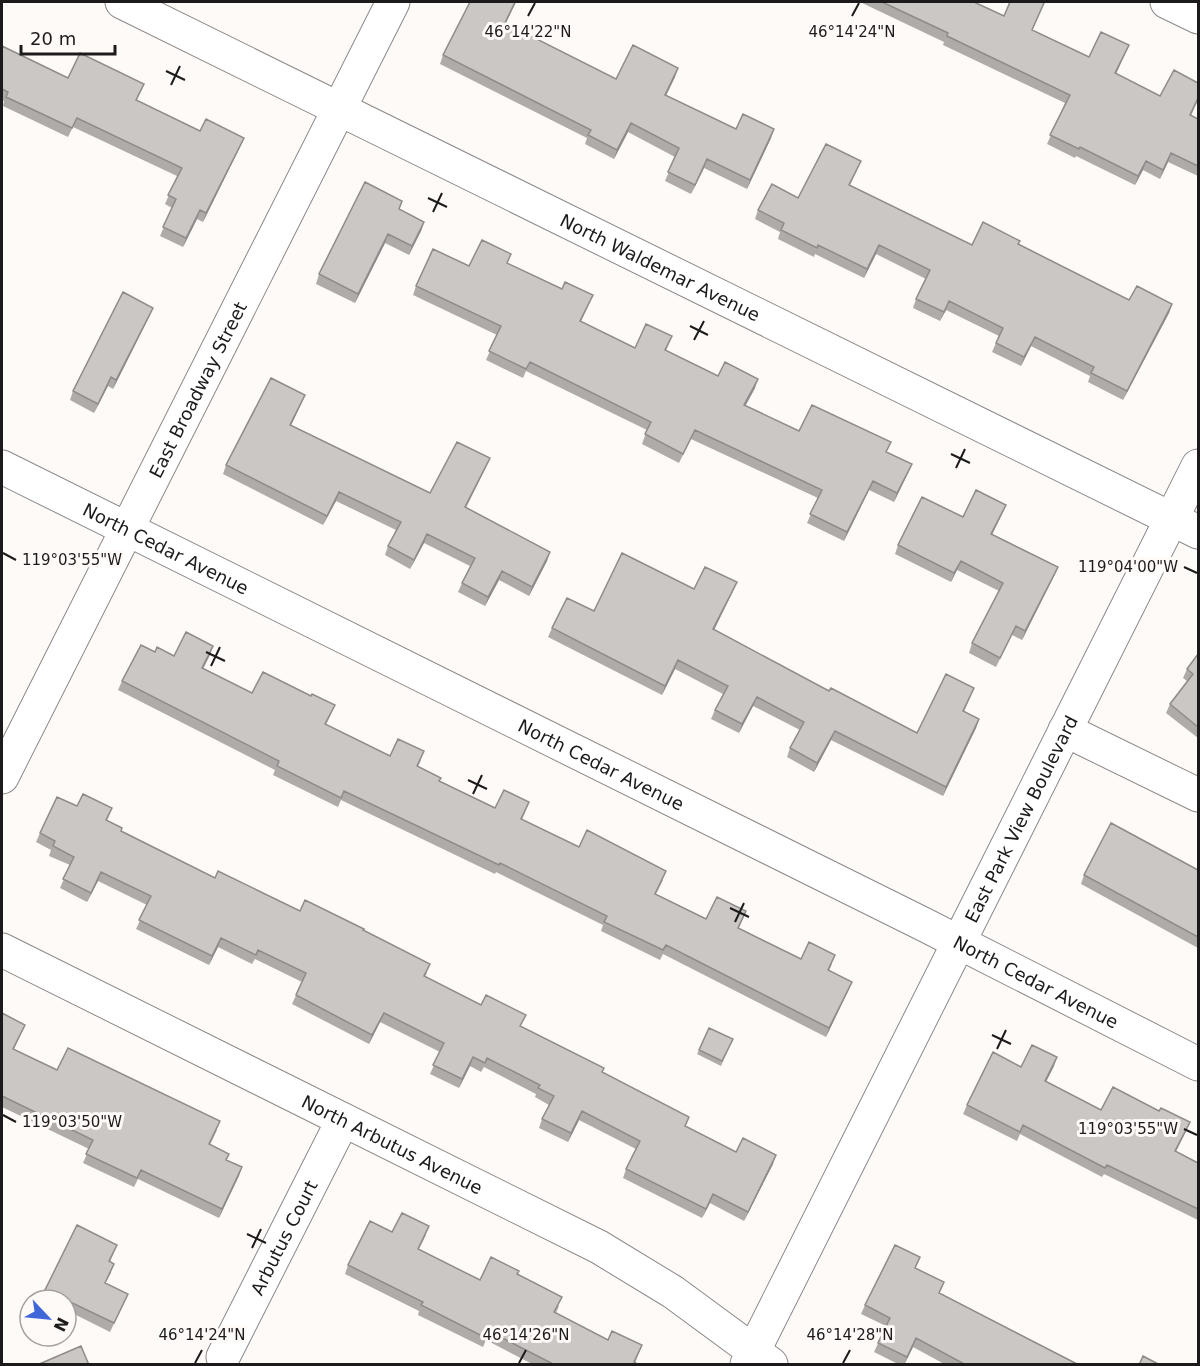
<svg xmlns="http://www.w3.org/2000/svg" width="1200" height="1366" viewBox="0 0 1200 1366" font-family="'DejaVu Sans',sans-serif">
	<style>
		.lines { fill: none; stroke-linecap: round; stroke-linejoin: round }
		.minor-casing { stroke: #8d8988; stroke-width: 35 }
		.minor { stroke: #fff; stroke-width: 33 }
		.wall { fill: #afaba9 }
		.shaded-wall { fill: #8e8b8a }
		.building { fill: #cbc7c5; stroke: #8e8b8a; stroke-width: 1.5 }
		.ticks { fill: none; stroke: #1c1a1a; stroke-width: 2 }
		.labels { text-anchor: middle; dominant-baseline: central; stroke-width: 6; stroke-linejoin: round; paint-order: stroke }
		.street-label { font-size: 18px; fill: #1c1a1a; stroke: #fefaf8 }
		.ticks-label { font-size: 15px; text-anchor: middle; fill: #1c1a1a; stroke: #fefaf8; stroke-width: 6; stroke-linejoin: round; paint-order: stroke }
	</style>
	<rect width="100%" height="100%" fill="#fefaf8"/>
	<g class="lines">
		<g class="minor-casing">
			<g id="minor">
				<path id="s1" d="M122,2L1198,532"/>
				<path d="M1167,2L1198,17"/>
				<path id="s2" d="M2,467L923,924L1198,1064"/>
				<path d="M1065,730L1198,795"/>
				<path id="s3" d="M2,777L393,2"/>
				<path id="s4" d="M2,950L599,1247L673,1292L771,1364"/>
				<path id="s5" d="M223,1357L343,1120"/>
				<path id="s6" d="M747,1364L1198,466"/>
			</g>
		</g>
		<use href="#minor" class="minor"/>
	</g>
	<path class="wall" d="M516,2L506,23L616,79L675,77L666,95L736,129L771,138L747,189L704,168L691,194L665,181L675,157L628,132L614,159L585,144L587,138L440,64L443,55Z
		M860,2H974L1004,16L1044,3L1032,30L1089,57L1129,45L1116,74L1160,96L1198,83V100L1191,116L1198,119V176L1168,162L1160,179L1143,170L1135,185L1076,156L1075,158L1047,144L1065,103L943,45L944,42Z
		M2,46L68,78L144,84L137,100L200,131L240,147L203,222L197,219L183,247L160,236L172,208L165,204L177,176L73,127L68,137L3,106L4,101L2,100Z
		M861,161L850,185L972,245L1019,244L1129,300L1172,304L1169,313L1123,400L1088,382L1090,376L1031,346L1021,366L992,352L999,336L946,310L940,321L913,308L916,299L926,279L876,254L864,278L815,254L814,257L778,239L780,232L755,219L758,210L798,198Z
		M402,201L399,209L424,222L421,231L409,255L385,243L355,303L316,284L319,274Z
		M508,264L562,289L593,295L581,322L635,348L672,336L666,351L718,376L755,388L745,406L799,431L887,452L912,464L908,473L894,502L869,490L844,541L807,523L818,498L691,439L679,463L642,444L647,430L526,371L523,378L486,360L497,335L413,295L416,286L469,266Z
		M153,308L149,317L113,389L108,386L94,413L70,400L73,391Z
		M301,404L291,425L430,493L486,467L466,508L547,561L529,596L499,580L485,606L458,592L462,583L470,566L424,543L410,569L385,555L388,546L396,530L336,501L323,525L223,474L226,465Z
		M1006,505L1002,514L992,534L1058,567L1054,576L1022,640L1012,635L996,667L969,653L972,643L999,591L957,570L951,582L895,554L898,545L963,517Z
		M694,589L733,591L714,630L829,691L917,733L974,688L964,712L979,719L976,728L943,796L831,740L814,772L787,757L790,748L800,730L753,706L739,733L711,719L715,710L723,694L675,669L662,695L548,637L552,628L594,611Z
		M213,646L203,668L252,693L331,714L326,725L390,756L421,760L418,767L440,781L495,808L529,802L522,820L579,847L663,880L656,894L706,919L746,911L739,928L801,959L832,964L829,971L852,982L848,991L826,1037L663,954L660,960L601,931L603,925L496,872L495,874L341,800L338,807L273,775L275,770L118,690L122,681L155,652L174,656Z
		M1198,654V738L1166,713L1170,704L1187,681L1183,678L1187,669Z
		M77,806L112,808L107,821L121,831L215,878L300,911L363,930L427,973L425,977L521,1027L603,1072L686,1126L736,1152L773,1164L744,1221L710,1203L702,1218L623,1178L626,1169L636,1149L579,1120L568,1142L539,1128L542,1119L549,1105L535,1097L536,1094L484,1067L481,1072L470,1066L459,1088L430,1074L440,1052L380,1022L369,1044L292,1004L302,982L255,959L252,964L218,947L209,965L136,929L147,905L98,881L87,902L60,888L70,865L49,856L51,850L36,842L40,833Z
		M1198,870V948L1081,884L1084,875Z
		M2,1013L21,1034L14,1049L57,1070L217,1130L210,1145L229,1154L226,1160L242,1167L219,1218L138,1179L134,1187L83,1163L89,1149L2,1107Z
		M733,1039L721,1066L697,1054L699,1050Z
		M1054,1066L1046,1081L1101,1110L1186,1131L1176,1152L1198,1163V1220L1104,1174L1102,1177L1020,1134L1017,1141L963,1114L967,1105L1021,1067Z
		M392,1232L426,1235L419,1249L480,1280L518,1275L559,1306L556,1313L608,1340L642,1345L635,1363L639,1365H534L486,1340L483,1347L418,1315L419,1311L345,1274L348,1265Z
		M117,1245L110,1262L111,1273L105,1283L128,1294L124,1303L110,1332L66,1310V1300H45L42,1299L45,1290Z
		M916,1268L940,1293L1079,1365H946L913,1347L904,1365H900L874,1352L886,1326L861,1314L865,1305Z"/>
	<path class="shaded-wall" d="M515,2H516L501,32L505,23Z
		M1129,45L1125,54L1112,82L1115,73Z
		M678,68L675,77L662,104L665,95Z
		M631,123L628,132L614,159L617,150Z
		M774,129L771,138L747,189L750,180Z
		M244,138L240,147L203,222L206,213Z
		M1171,153L1168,162L1160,179L1163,170Z
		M707,159L704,168L691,194L695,185Z
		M1146,161L1143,170L1135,185L1138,176Z
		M200,210L197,219L183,247L186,238Z
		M424,222L421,231L409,255L412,246Z
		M388,234L385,243L355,303L358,294Z
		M879,245L876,254L864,278L867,269Z
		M949,301L946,310L940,321L944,312Z
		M1172,304L1169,313L1123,400L1127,391Z
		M153,308L149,317L113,389L116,380Z
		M1035,337L1031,346L1021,366L1024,357Z
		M111,377L108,386L94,413L98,404Z
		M758,379L755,388L741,414L744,405Z
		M305,395L301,404L287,434L290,425Z
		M490,458L486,467L461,516L465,507Z
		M912,464L908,473L894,502L897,493Z
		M873,481L869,490L844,541L847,532Z
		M339,492L336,501L323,525L327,516Z
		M1006,505L1002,514L988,543L991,534Z
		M427,534L424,543L410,569L414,560Z
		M550,552L547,561L529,596L532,587Z
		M961,561L957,570L951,582L954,573Z
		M1058,567L1054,576L1022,640L1025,631Z
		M502,571L499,580L485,606L488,597Z
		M737,582L733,591L710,638L713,629Z
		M213,646L210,655L199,677L202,668Z
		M678,660L675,669L662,695L665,686Z
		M757,697L753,706L739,733L742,724Z
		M979,719L976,728L943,796L946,787Z
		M835,731L831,740L814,772L817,763Z
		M101,872L98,881L87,902L91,893Z
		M221,938L218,947L209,965L212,956Z
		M852,982L848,991L826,1037L829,1028Z
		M384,1013L380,1022L369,1044L372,1035Z
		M473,1057L470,1066L459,1088L462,1079Z
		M1057,1057L1054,1066L1042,1090L1045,1081Z
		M582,1111L579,1120L568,1142L571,1133Z
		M1190,1122L1186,1131L1171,1160L1175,1151Z
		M776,1155L773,1164L744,1221L748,1212Z
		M242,1167L239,1176L219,1218L222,1209Z
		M713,1194L710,1203L702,1218L706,1209Z
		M916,1338L913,1347L904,1365L907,1357Z"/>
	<path class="building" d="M470,2H515L505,23L616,79L633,45L678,68L665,95L736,129L743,114L774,129L750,180L707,159L695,185L668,172L679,148L631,123L617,150L588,135L591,130L443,55Z
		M882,2H974L1004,16L1010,2H1041L1044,3L1032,30L1089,57L1101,32L1129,45L1115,73L1160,96L1174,70L1198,83V98L1190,115L1198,119V166L1171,153L1163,170L1146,161L1138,176L1080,147L1079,149L1050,135L1070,95L947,36L948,33Z
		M2,46L68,78L80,53L144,84L136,100L200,131L206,119L244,138L206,213L200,210L186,238L163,227L176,199L168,195L182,168L77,118L72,128L6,97L8,92L2,89Z
		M826,144L861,161L849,185L972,245L983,222L1020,241L1018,244L1129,300L1137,286L1172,304L1127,391L1091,373L1094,367L1035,337L1024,357L996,343L1003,328L949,301L944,312L916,299L930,270L879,245L867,269L818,245L817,248L781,230L784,223L758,210L772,184L798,198Z
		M365,182L402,201L399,209L424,222L412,246L388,234L358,294L319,274Z
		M482,240L511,254L507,263L562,289L565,282L593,295L580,321L635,348L646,324L672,336L665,350L718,376L725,362L758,379L744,405L799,431L812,405L891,442L886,452L912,464L897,493L873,481L847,532L810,514L822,490L695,430L683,454L645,434L651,422L530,362L526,369L489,351L501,326L416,286L433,249L469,266Z
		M123,292L153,308L116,380L111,377L98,404L73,391Z
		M271,378L305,395L290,425L430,493L457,442L490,458L465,507L550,552L532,587L502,571L488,597L462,583L475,558L427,534L414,560L388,546L401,522L339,492L327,516L226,465Z
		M976,490L1006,505L991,534L1058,567L1025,631L1016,626L1000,658L972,643L1003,583L961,561L954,573L898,545L922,497L963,517Z
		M622,553L694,589L705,567L737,582L713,629L829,691L831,688L917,733L946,674L974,688L963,711L979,719L946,787L835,731L817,763L790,748L804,722L757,697L742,724L715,710L728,686L678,660L665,686L552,628L567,598L594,611Z
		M186,632L213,646L202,668L252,693L263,672L311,696L312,694L335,705L325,724L390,756L398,739L424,751L417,766L441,778L439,781L495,808L504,790L529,802L521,819L579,847L587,830L666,871L655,894L706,919L717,897L746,911L738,928L801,959L809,942L835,955L828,970L852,982L829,1028L666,945L663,950L604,922L607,916L500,863L499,865L344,791L341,798L277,766L279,761L122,681L141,645L155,652L157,647L174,656Z
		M1198,654V727L1170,704L1193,674L1187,669Z
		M83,794L112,808L106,820L122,828L121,831L215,878L218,871L300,911L305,900L364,929L363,930L430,964L424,976L481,1005L486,995L526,1015L520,1026L604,1068L602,1072L689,1117L685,1126L736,1152L743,1138L776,1155L748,1212L713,1194L706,1209L626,1169L640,1141L582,1111L571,1133L542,1119L554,1096L538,1088L540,1085L487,1058L485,1063L473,1057L462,1079L433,1065L444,1043L384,1013L372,1035L296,995L306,973L258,950L256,955L221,938L212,956L139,920L151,896L101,872L91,893L63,879L74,857L53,846L55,841L40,833L57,797L77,806Z
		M1111,823L1198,870V937L1084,875Z
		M2,1013L25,1025L13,1049L57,1070L68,1048L220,1121L209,1144L229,1154L226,1160L242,1167L222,1209L141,1170L137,1178L86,1154L93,1140L2,1096Z
		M709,1028L733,1039L722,1061L699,1050Z
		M1032,1045L1057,1057L1045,1081L1101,1110L1113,1087L1159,1111L1161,1108L1190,1122L1175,1151L1198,1163V1209L1107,1165L1105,1168L1023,1125L1020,1132L967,1105L993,1052L1021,1067Z
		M402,1213L429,1226L418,1249L480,1280L491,1257L519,1271L517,1274L562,1297L554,1312L608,1340L612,1331L642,1345L634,1362L639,1365H555L489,1331L486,1338L421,1305L423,1302L348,1265L370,1221L392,1232Z
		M77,1225L117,1245L109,1261L114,1264L105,1283L128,1294L114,1323L45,1290Z
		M895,1245L920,1257L915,1268L944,1282L939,1293L1079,1365H966L916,1338L907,1357L878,1343L890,1318L865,1305Z
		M81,1346L89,1365H37Z
		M1143,1356L1160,1365H1139Z"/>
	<path class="ticks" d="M528,16L535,3M852,16L859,3M166,71L185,80M171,85L180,66M428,198L447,207M433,212L442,193M690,326L708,335M694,340L704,321M951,454L970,463M956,468L965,449M3,553L16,560M1184,567L1197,573M206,652L225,661M211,666L220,647M468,780L487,789M473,794L482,775M730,908L749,917M735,922L744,903M992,1035L1011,1044M997,1049L1006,1030M3,1115L16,1122M1184,1129L1197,1135M247,1234L266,1243M252,1248L261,1229M195,1363L202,1350M519,1363L526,1350M843,1363L850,1350"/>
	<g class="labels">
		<g class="street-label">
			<text stroke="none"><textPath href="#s1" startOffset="600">North Waldemar Avenue</textPath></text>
			<text stroke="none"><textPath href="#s3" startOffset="434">East Broadway Street</textPath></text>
			<text stroke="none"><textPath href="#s2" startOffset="183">North Cedar Avenue</textPath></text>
			<text stroke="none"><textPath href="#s2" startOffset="669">North Cedar Avenue</textPath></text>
			<text stroke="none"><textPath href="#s6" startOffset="610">East Park View Boulevard</textPath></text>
			<text stroke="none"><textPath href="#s2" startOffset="1155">North Cedar Avenue</textPath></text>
			<text stroke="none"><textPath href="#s4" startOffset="436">North Arbutus Avenue</textPath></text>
			<text stroke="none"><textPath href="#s5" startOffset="134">Arbutus Court</textPath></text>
		</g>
	</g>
	<g class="ticks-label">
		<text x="528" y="37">46°14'22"N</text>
		<text x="852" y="37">46°14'24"N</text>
		<text x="72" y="565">119°03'55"W</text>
		<text x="1128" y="572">119°04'00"W</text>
		<text x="72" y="1127">119°03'50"W</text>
		<text x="1128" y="1134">119°03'55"W</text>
		<text x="202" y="1340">46°14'24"N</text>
		<text x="526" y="1340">46°14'26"N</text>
		<text x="850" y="1340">46°14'28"N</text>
	</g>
	<rect width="1200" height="1366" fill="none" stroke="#1c1a1a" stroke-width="6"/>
	<g transform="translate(48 1318) rotate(116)"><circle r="28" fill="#fefaf8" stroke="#a4a09f" stroke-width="1.5"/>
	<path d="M0-4.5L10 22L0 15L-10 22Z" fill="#4067d9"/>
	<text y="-9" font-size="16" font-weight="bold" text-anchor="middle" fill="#1c1a1a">N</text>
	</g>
	<path d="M21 45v9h94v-9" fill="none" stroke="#1c1a1a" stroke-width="3"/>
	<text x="30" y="45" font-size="18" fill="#1c1a1a" stroke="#fefaf8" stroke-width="4.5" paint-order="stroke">20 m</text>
</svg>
